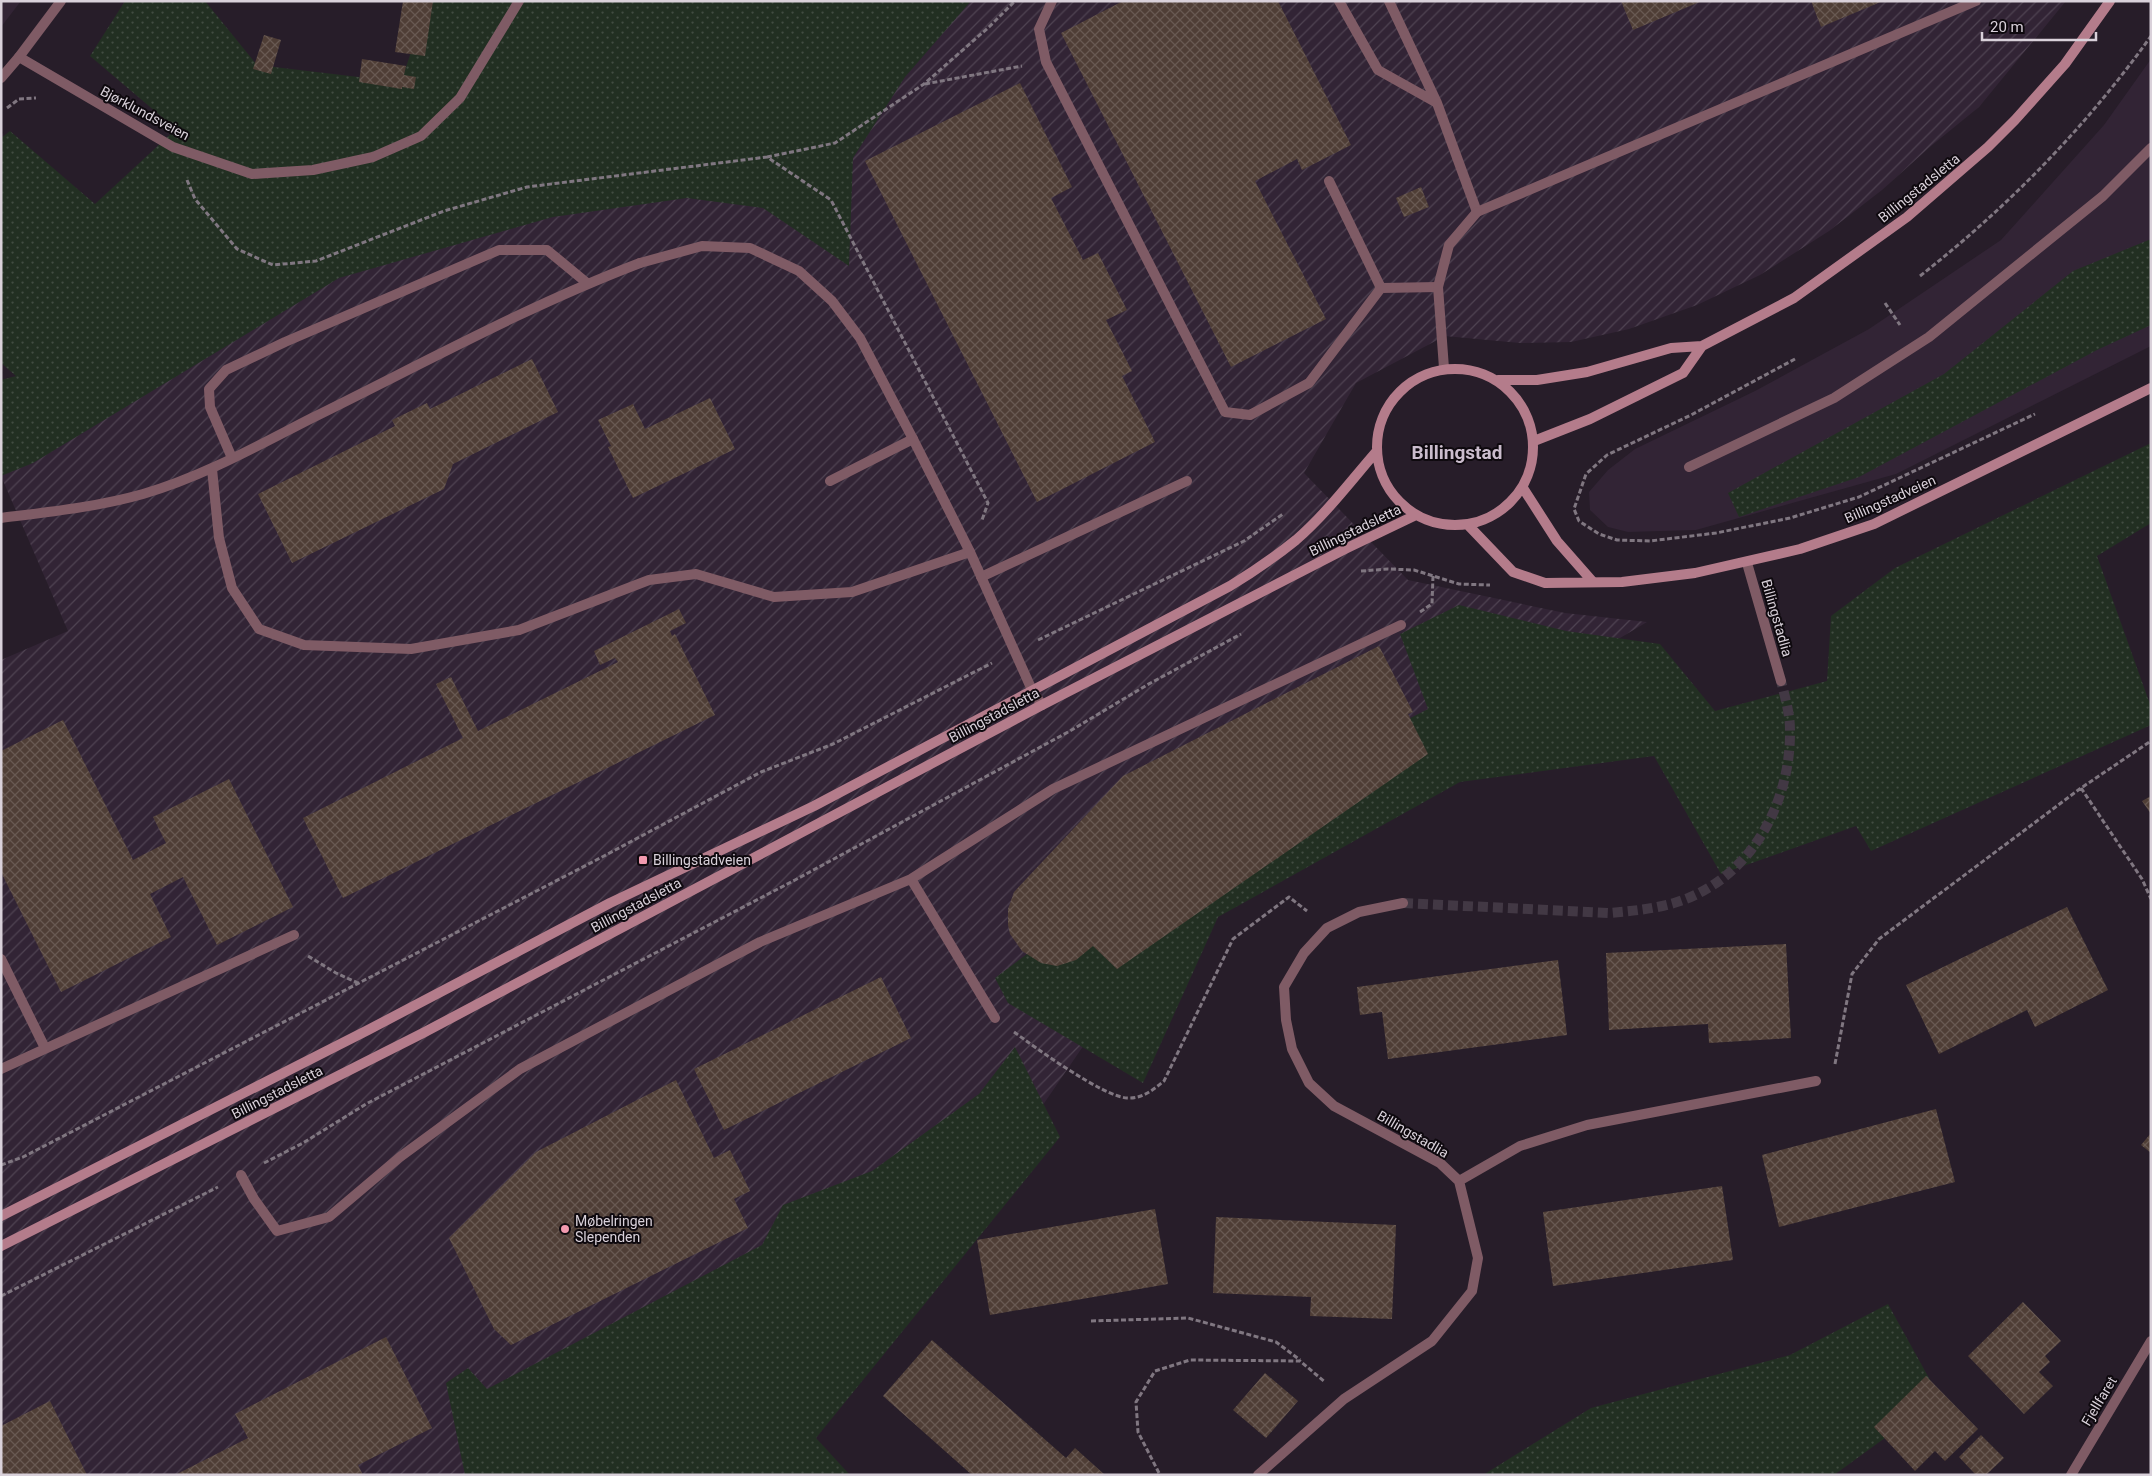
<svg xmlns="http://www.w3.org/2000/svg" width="2152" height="1476" viewBox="0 0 2152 1476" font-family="Roboto,sans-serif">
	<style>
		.built { fill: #322435 }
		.industrial { fill: url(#industrial-furrows) }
		.grass { fill: url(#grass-dots) }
		.building { fill: url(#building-cross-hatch) }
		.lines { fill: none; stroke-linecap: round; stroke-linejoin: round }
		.minor-tunnel { stroke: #423844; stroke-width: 10; stroke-dasharray: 10 5; stroke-linecap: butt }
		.path { stroke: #807781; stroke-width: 3; stroke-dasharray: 5 2.5; stroke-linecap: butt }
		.service { stroke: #7f5b65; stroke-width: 10 }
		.minor { stroke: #7f5b65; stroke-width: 10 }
		.tertiary { stroke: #7f5b65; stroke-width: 10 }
		.secondary { stroke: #b47c8b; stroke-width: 10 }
		.poi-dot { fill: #f29aaf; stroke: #0e090e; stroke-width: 2 }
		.labels { text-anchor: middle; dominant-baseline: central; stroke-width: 4; stroke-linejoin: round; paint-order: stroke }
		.street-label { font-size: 14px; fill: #d9d1da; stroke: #0e090e }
		.poi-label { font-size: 14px; fill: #d9d1da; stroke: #0e090e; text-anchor: start }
		.district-label { font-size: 19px; font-weight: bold; fill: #cbbdcd; stroke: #0e090e }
	</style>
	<defs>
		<pattern id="industrial-furrows" width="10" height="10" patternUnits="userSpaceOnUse" patternTransform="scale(1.25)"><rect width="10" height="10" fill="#322435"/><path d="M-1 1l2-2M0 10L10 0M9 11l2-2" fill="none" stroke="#4f4352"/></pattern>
		<pattern id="grass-dots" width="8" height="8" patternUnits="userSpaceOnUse" patternTransform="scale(1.25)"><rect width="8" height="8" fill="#222f22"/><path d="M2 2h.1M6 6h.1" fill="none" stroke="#424c42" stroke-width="1.8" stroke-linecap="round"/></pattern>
		<pattern id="building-cross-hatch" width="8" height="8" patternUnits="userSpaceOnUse" patternTransform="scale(1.25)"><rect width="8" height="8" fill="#4f3e36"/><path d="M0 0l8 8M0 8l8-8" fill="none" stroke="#685952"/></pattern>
	</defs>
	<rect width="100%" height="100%" fill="#271d29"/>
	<path class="built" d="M1,1H21L1,27Z
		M2151,59V346L1896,474L1696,530L1628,532L1608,527L1590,510L1589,492L1608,470L1635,449L1755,391L1869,329L2001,240L2104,125Z"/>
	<path class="industrial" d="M958,1H2066L1979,107L1931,146L1882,190L1829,231L1760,275L1697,305L1629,329L1571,342L1520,343L1445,336L1356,383L1304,473L1408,580L1565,613L1647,622L1186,896L986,1188L665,1475H1V660L68,631L1,476V444L287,284Z"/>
	<path class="grass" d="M125,1H205L257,65L401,82L428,1H971L905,77L853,158L849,266L763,208L687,198L553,217L339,278L33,463L1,476V380L16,376L1,363V138L10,131L95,204L176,129L90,56Z
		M2151,239V325L2097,350L1859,477L1739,517L1728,493L1944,374L2073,271Z
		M2151,443V523L2097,556L2151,707V725L1871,851L1856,826L1721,874L1654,756L1460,782L1218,917L1143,1083L1008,1003L995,978L1192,830L1428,709L1400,634L1459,605L1566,631L1660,644L1715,711L1827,681L1831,616L1895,568Z
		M1015,1047L1060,1137L816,1438L850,1475H465L446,1383L468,1368L487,1389L762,1245L783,1205L872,1171L979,1094Z
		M1888,1304L1940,1398L1834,1475H1483L1591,1408L1790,1355Z"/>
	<path class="building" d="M403,1H433L425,56L395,52Z
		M1123,1H1278L1351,145L1302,170L1297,159L1255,181L1326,319L1231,367L1061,33Z
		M1621,1H1702L1633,30Z
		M1811,1H1883L1821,27Z
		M264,35L281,40L271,74L253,69Z
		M362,59L406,66L404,75L416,77L414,89L402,87V89L359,82Z
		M1020,83L1072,187L1051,198L1083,260L1098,253L1127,310L1106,320L1132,371L1122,376L1155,442L1037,502L865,161Z
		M1421,187L1429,207L1404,217L1396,198Z
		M532,359L558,412L453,464L444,489L292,563L258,494L395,426L392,420L427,403L430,409Z
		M710,398L735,449L633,498L608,447L611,446L598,420L633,404L645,429Z
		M679,609L686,623L670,631L672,636L675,634L715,715L343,898L303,818L463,738L436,684L451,677L478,731L618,662L615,658L600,665L594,651Z
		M1379,646L1413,712L1408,714L1428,754L1117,969L1093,946L1076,960L1057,966L1041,963L1022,951L1010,934L1008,925V909L1014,892L1123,776Z
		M63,720L133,860L166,843L153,817L229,779L293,907L217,945L183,877L150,894L171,937L61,992L1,872V751Z
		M2151,796V814L2142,801Z
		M2067,907L2108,990L2035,1027L2027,1010L1939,1054L1906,985Z
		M1786,944L1791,1038L1709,1043L1708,1024L1609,1030L1606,953Z
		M1558,960L1567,1035L1388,1059L1382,1012L1360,1015L1357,987Z
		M881,977L911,1038L724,1130L694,1069Z
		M676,1080L714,1158L730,1150L750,1191L734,1199L748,1228L511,1345L494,1329L449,1238L536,1152Z
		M1936,1109L1955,1182L1779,1227L1762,1155Z
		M2151,1133V1153L2141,1145Z
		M1722,1186L1733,1260L1553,1286L1543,1212Z
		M1155,1209L1168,1284L990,1315L977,1240Z
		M1216,1217L1396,1225L1392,1319L1310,1316L1311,1297L1213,1293Z
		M2023,1302L2061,1341L2045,1356L2050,1362L2039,1372L2053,1386L2024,1414L1968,1356Z
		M386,1337L432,1428L358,1465L363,1475H175L248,1438L235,1414Z
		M932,1340L1066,1458L1075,1448L1105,1475H972L883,1396Z
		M1265,1373L1298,1401L1266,1438L1233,1410Z
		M1926,1376L1978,1429L1945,1461L1935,1451L1915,1471L1874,1427Z
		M50,1401L87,1475H1V1426Z
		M1981,1435L2004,1458L1986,1475H1976L1959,1457Z"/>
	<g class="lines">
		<path class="minor-tunnel" d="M1403,903L1610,913C1632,911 1653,909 1674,903C1749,881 1791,805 1790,730C1790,714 1785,697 1781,681"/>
		<path class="path" d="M925,84L1022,66
			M7,108L19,99L36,98
			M767,157L835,143L924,84L989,27L1015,1
			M187,180L195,199L237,249L273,265L316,261L444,211L527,187L767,157L831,200L988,503L982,520
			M1920,276C2008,207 2086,127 2151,36
			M1885,303L1900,325
			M1795,359L1691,415L1607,455L1586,474L1574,509L1579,521L1599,534L1617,540L1650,541L1716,533L1790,518L1859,497L2035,414
			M1361,571L1388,569L1414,570L1459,584L1490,585
			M1420,612L1432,604L1433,576
			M1038,640L1244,541L1283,514
			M2081,788L2142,879L2151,899
			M308,956L336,973L358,983
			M1014,1032C1036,1048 1102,1096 1127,1098C1142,1099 1153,1090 1164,1081L1233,939L1289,897L1307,911
			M1835,1064L1852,974L1879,939L2081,788L2151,741
			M264,1163L303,1143L366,1104L795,880L1070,731L1147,685L1241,634
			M1,1165L23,1157L604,856L761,772L833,744L992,663
			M1,1296L218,1187
			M1091,1321L1188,1318L1276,1342L1300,1360
			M1159,1473L1138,1432L1136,1402L1155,1371L1190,1360L1300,1361L1325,1382"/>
		<path class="service" d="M1052,1L1039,29L1046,62L1225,412L1250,415L1309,383L1381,288L1438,287
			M1339,1L1378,70L1437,103
			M1389,1L1437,103L1477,212L1976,1
			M1329,181L1381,288
			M232,458L210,407L209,389L226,370L285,342L499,250H547L587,283
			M1689,467L1834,398L1929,337L2103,196L2151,148
			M212,469L219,538L232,588L259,629L304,645L411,649L519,630L649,580L696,574L774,597L852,592L970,552
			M830,481L913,439
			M1,518C49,512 97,507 143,494C202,477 257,446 312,418C420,365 527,306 640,263
			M981,577L1187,481
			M911,879L995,1018
			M1,959L45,1048
			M1,1069L294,935
			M241,1175L254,1199L277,1231L329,1217L400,1157L520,1069L760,942L911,879L1053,789L1401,625"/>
		<path class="minor" d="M19,57L173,147L252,174L313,170L373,157L421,136L460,98L519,1
			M640,263L702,246L750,248L799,271L832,301L860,338L913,439L970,552L1032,690L1042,705
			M1444,368L1438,287L1449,245L1477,212
			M1747,563L1781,681
			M1459,1181L1520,1146L1587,1125L1816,1081
			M1258,1475L1344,1399L1432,1341L1472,1291L1478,1258L1459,1181L1440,1163L1334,1106L1309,1083L1292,1049L1286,1020L1284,987L1304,953L1327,928L1359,912L1403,903
			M2071,1475L2151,1341"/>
		<path class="tertiary" d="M1,78L19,57L61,1"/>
		<path class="secondary" d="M1377 447a78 78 0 1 1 156 0a78 78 0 1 1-156 0Z
			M1498,380H1537L1587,372L1671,348L1702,346L1794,298L1907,217L1988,147L2015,120L2065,64L2110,1
			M1534,441L1590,419L1683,373L1702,346
			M1523,488L1557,541L1593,582
			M1468,525L1513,572L1545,583L1622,582L1695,573L1800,549L1874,524L2151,388
			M1,1216L368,1030L610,903L814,806L1230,586C1253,572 1275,557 1296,540C1326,514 1350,482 1376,452
			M1,1246L423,1033L1042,705L1345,549L1416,515"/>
	</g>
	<g class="poi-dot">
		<rect x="638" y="855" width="10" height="10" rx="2.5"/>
		<circle cx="565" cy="1229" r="5"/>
	</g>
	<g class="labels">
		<g class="street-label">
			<text transform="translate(145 113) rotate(28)">Bjørklundsveien</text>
			<text transform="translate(1919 188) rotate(-39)">Billingstadsletta</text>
			<text transform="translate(1890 499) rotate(-24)">Billingstadveien</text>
			<text transform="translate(1355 530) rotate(-26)">Billingstadsletta</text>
			<text transform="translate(1777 618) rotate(74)">Billingstadlia</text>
			<text transform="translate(994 715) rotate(-28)">Billingstadsletta</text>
			<text transform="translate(636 905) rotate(-28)">Billingstadsletta</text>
			<text transform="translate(277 1092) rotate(-27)">Billingstadsletta</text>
			<text transform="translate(1413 1134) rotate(30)">Billingstadlia</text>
			<text transform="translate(2099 1401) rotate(-59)">Fjellfaret</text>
		</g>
		<g class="poi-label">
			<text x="653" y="860">Billingstadveien</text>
			<text x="575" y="1221">Møbelringen<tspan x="575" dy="16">Slependen</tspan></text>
		</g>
		<g class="district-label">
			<text x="1457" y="452">Billingstad</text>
		</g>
	</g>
	<rect width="2152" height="1476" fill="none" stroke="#d9d1da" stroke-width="5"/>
	<path d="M1982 32v8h114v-8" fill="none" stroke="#d9d1da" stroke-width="2.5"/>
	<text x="1990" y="32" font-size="15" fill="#d9d1da" stroke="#0e090e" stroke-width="4" paint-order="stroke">20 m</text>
</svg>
